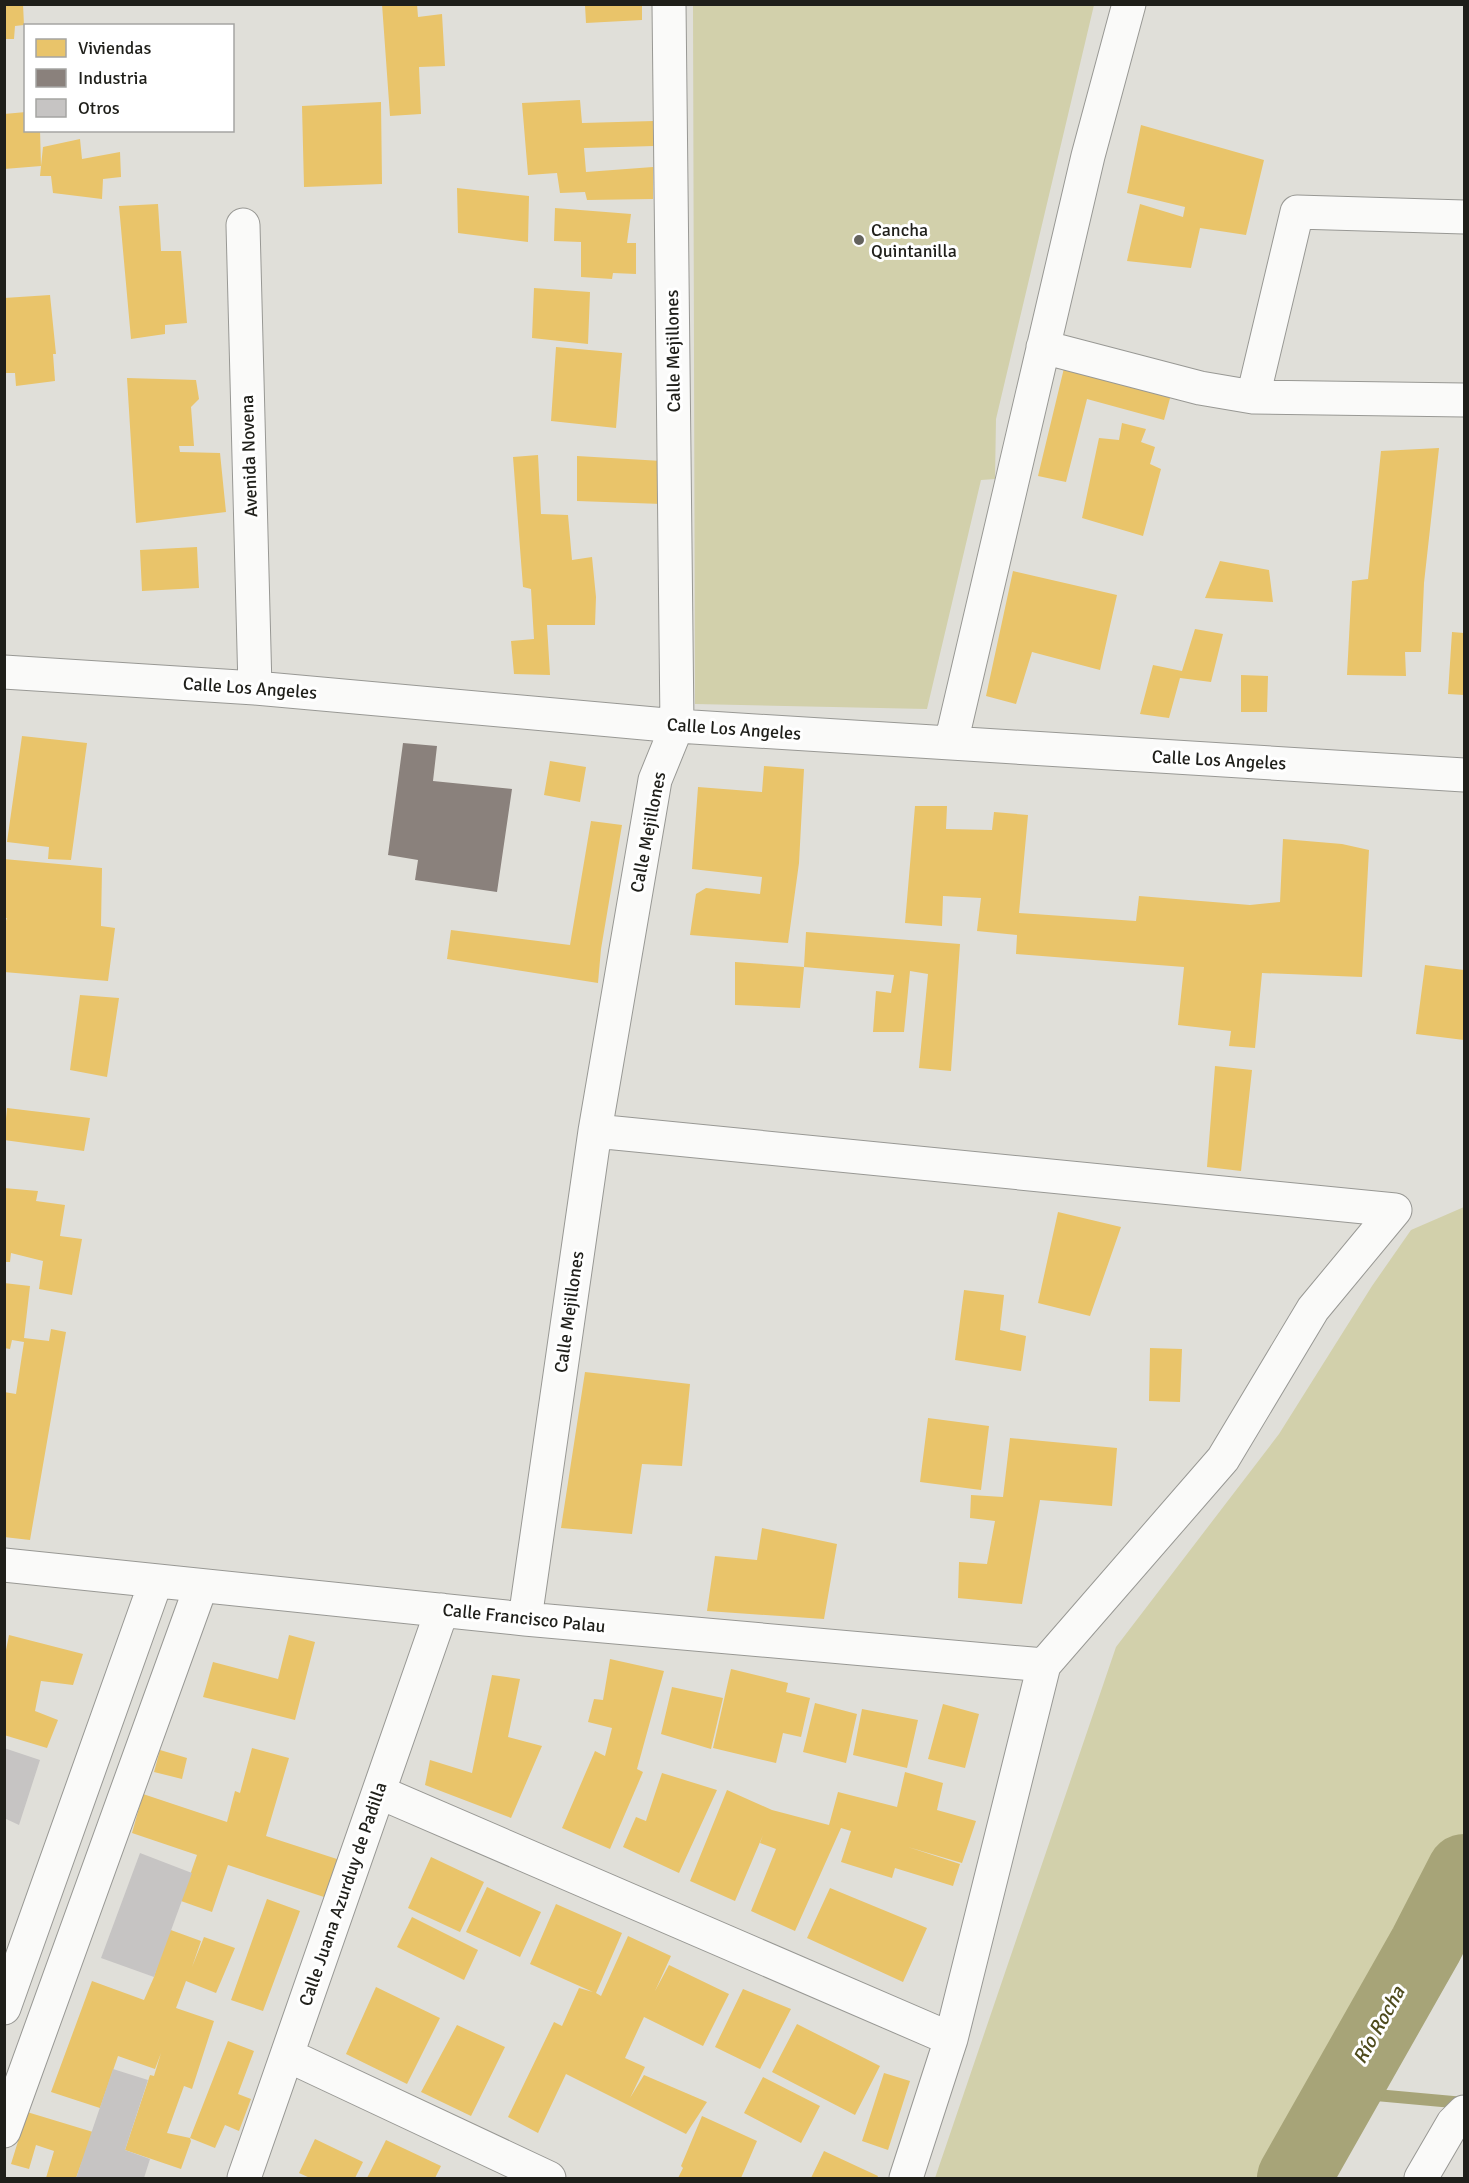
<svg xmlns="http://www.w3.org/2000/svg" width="1469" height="2183" viewBox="0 0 1469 2183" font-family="Signika,sans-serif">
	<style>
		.green { fill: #d2d0ab }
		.homes { fill: #e9c46a }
		.industry { fill: #8a817c }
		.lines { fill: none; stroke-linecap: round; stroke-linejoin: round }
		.stream { stroke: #a7a478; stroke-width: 12 }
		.river { stroke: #a7a478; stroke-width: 74 }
		.building { fill: #c6c4c3 }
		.minor-casing { stroke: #989894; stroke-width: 35 }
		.minor { stroke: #fafaf9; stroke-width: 33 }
		.poi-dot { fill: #63625d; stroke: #fff; stroke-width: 2 }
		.labels { text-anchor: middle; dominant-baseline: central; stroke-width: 6; stroke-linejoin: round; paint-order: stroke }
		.poi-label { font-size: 18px; fill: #1f1f1a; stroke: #fff; text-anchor: start }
		.street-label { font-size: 18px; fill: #1f1f1a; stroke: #fff }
		.water-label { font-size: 20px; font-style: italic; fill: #4e4b1c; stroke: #fff }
	</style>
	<rect width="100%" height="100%" fill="#e0dfd9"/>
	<path class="green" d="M693,5H1094L996,419L995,479L981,480L927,709L695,704Z
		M1464,1207V1835L1269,2178H935L1116,1647L1279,1434L1372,1286L1411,1230Z"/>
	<path class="homes" d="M4,4H23L24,25L15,26L14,39H4Z
		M382,4H417L418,17L442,14L445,66L419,67L421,114L390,116Z
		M587,4H642V20L586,23L585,5Z
		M580,100L582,123L654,121V146L584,148L586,172L653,167V199L587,200L585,192L560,193L557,173L528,175L522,103Z
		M381,102L382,184L304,187L302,106Z
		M26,112V130H40L41,166L43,147L80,139L82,159L120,152L121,177L103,179L102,199L53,193L51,176H40L41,166L4,169V114Z
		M1141,125L1264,160L1246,235L1200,228L1191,268L1127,261L1140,204L1183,217L1185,207L1127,193Z
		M457,188L529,196L528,242L458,233Z
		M158,204L161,251H181L187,323L165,325V334L131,339L119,206Z
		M555,208L631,214L627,243H636V274L613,273L612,279L581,277V242L554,241Z
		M534,288L590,292L588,344L532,338Z
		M50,295L56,354H53L55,381L16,386L15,373H4V298Z
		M556,347L622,353L616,428L551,421Z
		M1065,364L1172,391L1164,420L1087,399L1066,482L1038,476Z
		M127,378L196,380L199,399L191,407L194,446H179L180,452L220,453L226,512L136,523Z
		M1122,423L1146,429L1141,442L1155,447L1150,464L1161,469L1143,536L1082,518L1099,438L1119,440Z
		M1439,448L1424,583L1421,652H1405L1406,676L1347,675L1352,581L1368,579L1381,451Z
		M538,455L541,514L568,515L572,560L592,557L596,597L595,625H547L550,675L514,674L511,641L534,639L531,589L523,587L513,457Z
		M577,456L662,461V504L577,501Z
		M197,547L199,588L142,591L140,550Z
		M1220,561L1269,570L1273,602L1205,598Z
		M1013,571L1117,595L1100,670L1032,652L1016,704L986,696Z
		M1195,629L1223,634L1211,682L1180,678L1169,718L1140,714L1153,665L1182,671Z
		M1452,632L1464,633V695L1448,694Z
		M1241,675L1268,676L1267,712H1241Z
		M22,736L87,743L71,860L48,859L49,847L7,842Z
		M550,761L586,767L580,802L544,795Z
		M764,766L804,769L799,863L788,943L690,935L696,894L706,888L760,894L762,877L692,869L698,787L762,792Z
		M915,806H947L946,829L992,830L994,812L1028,815L1019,913L1136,921L1139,896L1250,905L1280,902L1283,839L1342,844L1369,850L1362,977L1262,973L1255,1048L1229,1046L1231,1031L1178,1025L1184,967L1016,954L1017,935L977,931L981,898L943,896L942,926L905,923Z
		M591,821L622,825L601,949L598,983L447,959L451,930L570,945Z
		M4,859L102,868L101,926L115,928L108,981L4,972V926L7,918H4Z
		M806,932L960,944L951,1071L919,1068L928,974L910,971L904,1032H873L876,991L891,993L894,975L804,967Z
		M735,962L804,967L800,1008L735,1005Z
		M1425,965L1464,970V1040L1416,1034Z
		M80,995L119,998L107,1077L70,1070Z
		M1215,1066L1252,1070L1241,1171L1207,1167Z
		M7,1108L90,1118L84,1151L4,1140Z
		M4,1188L38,1191L36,1201L65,1205L60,1236L82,1239L72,1295L39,1289L43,1261L11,1253L10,1262H4Z
		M1058,1212L1121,1227L1090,1316L1038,1303Z
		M4,1283L30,1286L24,1338L49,1341L51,1329L66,1332L30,1540L4,1537V1392L16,1394L24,1342L12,1340L10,1349L4,1348Z
		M964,1290L1004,1295L1000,1330L1026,1336L1021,1371L955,1360Z
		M1150,1348L1182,1349L1180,1402L1149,1401Z
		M585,1372L690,1384L682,1466L642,1464L632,1534L561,1528Z
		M928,1418L989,1426L981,1490L920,1482Z
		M1010,1438L1117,1448L1112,1506L1040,1500L1022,1604L958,1598L959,1562L987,1564L995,1521L970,1518L971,1495L1003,1497Z
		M762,1528L837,1544L824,1619L707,1611L715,1556L757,1560Z
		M9,1635L83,1654L73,1685L41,1681L35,1711L58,1720L47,1748L4,1735V1660Z
		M289,1635L315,1642L295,1720L203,1697L213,1662L278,1679Z
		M610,1659L664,1671L637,1769L643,1772L610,1849L562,1828L595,1751L605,1756L612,1728L588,1722L594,1699L603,1700Z
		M731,1669L788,1683L786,1692L810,1698L801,1737L783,1733L776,1763L713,1748Z
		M492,1675L520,1679L508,1737L542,1746L511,1818L425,1785L430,1760L472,1773Z
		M672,1687L723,1698L711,1749L661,1734Z
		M815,1703L857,1714L846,1763L803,1752Z
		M943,1704L979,1714L965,1768L928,1759Z
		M862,1709L918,1720L907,1768L853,1755Z
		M252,1748L289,1758L266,1836L340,1860L327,1898L228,1865L212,1912L181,1901L197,1855L132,1833L143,1794L227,1822L235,1791L240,1793Z
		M160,1750L187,1758L182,1779L154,1772Z
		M905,1772L943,1783L937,1810L976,1821L962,1863L908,1847L960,1864L953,1886L895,1868L892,1878L841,1862L851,1831L841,1828L795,1931L751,1911L776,1849L760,1843L763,1835L735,1901L690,1881L727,1790L772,1810L829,1825L838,1792L897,1807Z
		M662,1773L717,1790L679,1873L623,1847L636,1817L646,1821Z
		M431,1857L484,1882L460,1932L408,1908Z
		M487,1887L541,1912L520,1957L466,1932Z
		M830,1888L927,1928L903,1982L807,1938Z
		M267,1899L300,1911L263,2011L231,2000Z
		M556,1904L622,1933L596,1993L601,1996L628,1936L671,1956L655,1991L669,1965L729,1994L703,2046L644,2017L625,2058L645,2067L630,2098L644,2075L707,2102L686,2134L566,2074L538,2133L508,2117L554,2022L562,2026L579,1988L593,1992L530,1964Z
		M412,1917L478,1950L464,1980L397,1947Z
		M168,1929L201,1941L192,1967L204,1937L235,1948L216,1993L186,1981L176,2008L214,2021L192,2089L184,2086L167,2133L190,2138L191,2141L181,2169L125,2150L150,2075L154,2076L161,2053L155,2069L118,2056L100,2108L51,2092L92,1981L144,2000L154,1977Z
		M376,1987L440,2018L407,2084L346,2054Z
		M743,1989L791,2009L760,2069L715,2047Z
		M797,2024L880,2066L855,2115L772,2072Z
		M457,2025L505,2047L471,2116L421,2092Z
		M228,2041L254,2051L238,2094L251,2099L239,2131L225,2125L215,2148L190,2138Z
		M884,2073L910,2081L888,2150L862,2141Z
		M763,2077L820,2106L801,2143L744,2113Z
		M27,2112L93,2132L76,2178H46L54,2151L36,2145L29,2169L11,2164Z
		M702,2116L757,2141L741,2178H678L683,2168L681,2166Z
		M315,2139L363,2162L355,2178H310L299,2173Z
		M386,2140L441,2166L435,2178H367Z
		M824,2151L878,2176L877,2178H811Z"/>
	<path class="industry" d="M403,743L437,746L433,781L512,789L497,892L415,880L418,860L388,855Z"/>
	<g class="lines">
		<path class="stream" d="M1343,2092L1464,2103"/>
		<path class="river" d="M1294,2178L1426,1945L1464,1871"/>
	</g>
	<path class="building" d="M4,1748L40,1760L19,1825L4,1818Z
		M140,1853L192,1873L154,1977L101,1958Z
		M113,2069L148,2080L125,2150L150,2159L144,2178H76Z"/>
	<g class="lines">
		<g class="minor-casing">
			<path id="minor" d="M243,225L255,688
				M1043,347L1200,388L1253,397L1464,400
				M1253,397L1297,212L1464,217
				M4,672L255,688L677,726L1464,775
				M951,743L1088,156L1129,4
				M595,1131L1395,1210
				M4,1565L525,1619L1044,1665
				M525,1619L595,1131L655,780L677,726L669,4
				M379,1792L951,2039
				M4,2008L156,1581
				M287,2055L549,2178
				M4,2131L201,1586
				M244,2178L442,1610
				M906,2178L951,2039L1044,1665L1223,1459L1313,1309L1395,1210
				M1421,2178L1453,2123L1464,2112"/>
		</g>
		<use href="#minor" class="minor"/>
	</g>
	<circle class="poi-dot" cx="859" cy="240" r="6"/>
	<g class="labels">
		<g class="poi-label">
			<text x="871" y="230">Cancha<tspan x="871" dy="21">Quintanilla</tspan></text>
		</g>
		<g class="street-label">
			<text transform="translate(673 351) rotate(-91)">Calle Mejillones</text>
			<text transform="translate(249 456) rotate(-92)">Avenida Novena</text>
			<text transform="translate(250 688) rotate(4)">Calle Los Angeles</text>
			<text transform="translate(734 729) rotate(4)">Calle Los Angeles</text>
			<text transform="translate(1219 760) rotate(3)">Calle Los Angeles</text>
			<text transform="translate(648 832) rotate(-79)">Calle Mejillones</text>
			<text transform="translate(569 1312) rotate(-82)">Calle Mejillones</text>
			<text transform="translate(524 1618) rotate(6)">Calle Francisco Palau</text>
			<text transform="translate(343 1894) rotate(-71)">Calle Juana Azurduy de Padilla</text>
		</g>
		<g class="water-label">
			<text transform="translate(1379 2025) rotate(-61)">Río Rocha</text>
		</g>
	</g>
	<rect width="1469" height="2183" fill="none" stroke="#1f1f1a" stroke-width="12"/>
	<rect x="24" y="24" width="210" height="108" fill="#ffffff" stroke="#a5a5a3" stroke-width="1.5"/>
	<rect x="36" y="39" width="30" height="18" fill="#e9c46a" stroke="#a5a5a3" stroke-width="1.5"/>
	<text x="78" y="54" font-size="18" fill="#1f1f1a">Viviendas</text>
	<rect x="36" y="69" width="30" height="18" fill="#8a817c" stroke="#a5a5a3" stroke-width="1.5"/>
	<text x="78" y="84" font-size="18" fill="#1f1f1a">Industria</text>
	<rect x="36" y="99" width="30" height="18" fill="#c6c4c3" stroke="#a5a5a3" stroke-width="1.5"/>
	<text x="78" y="114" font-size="18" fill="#1f1f1a">Otros</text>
</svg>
